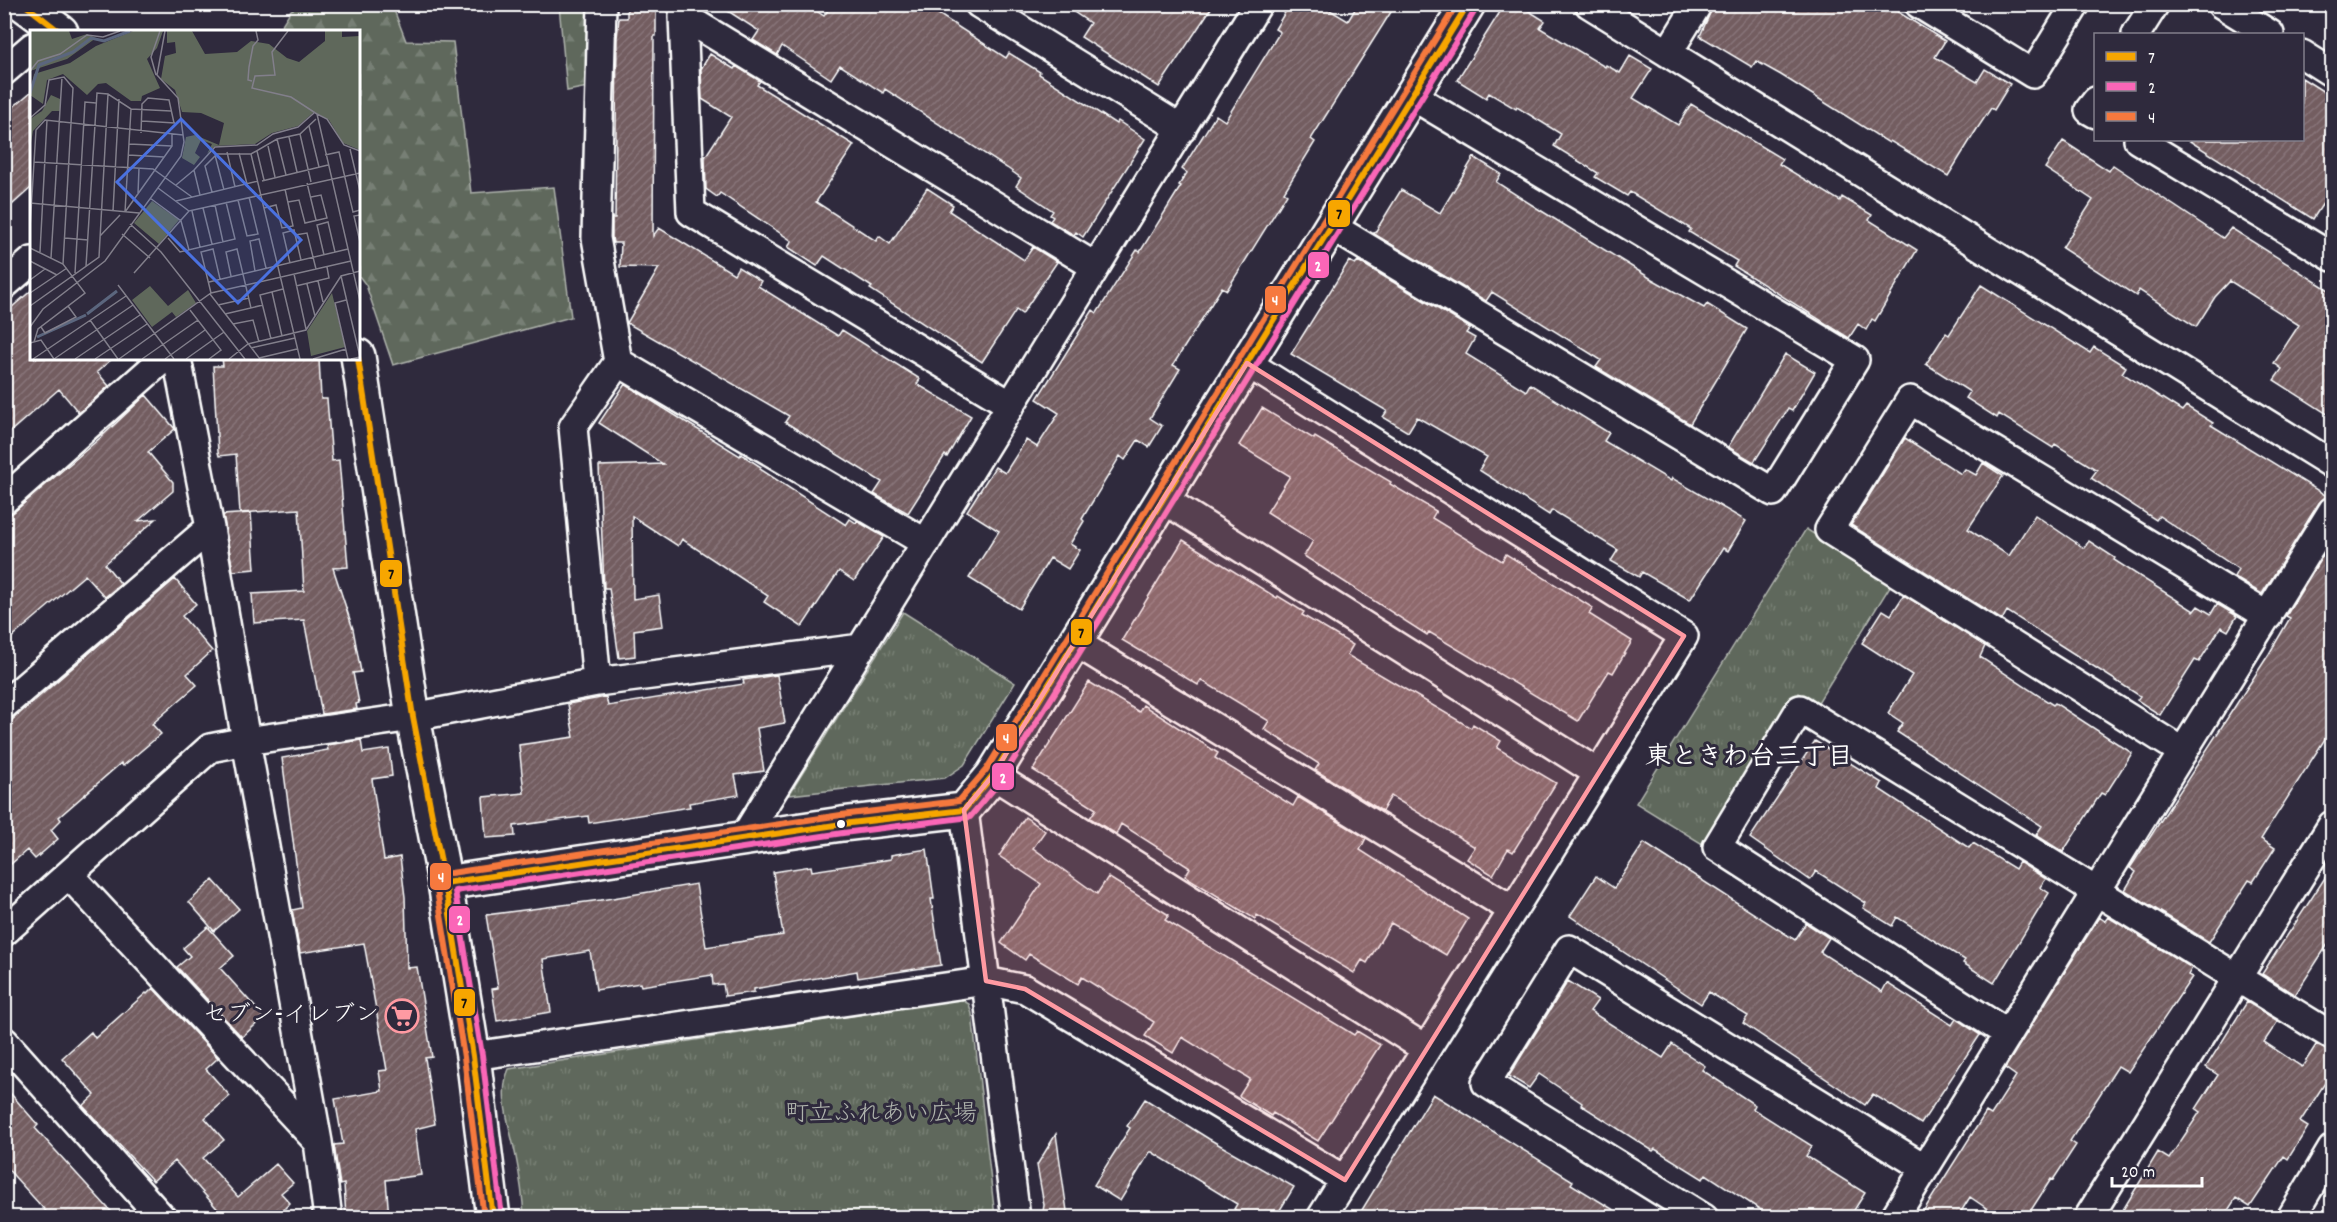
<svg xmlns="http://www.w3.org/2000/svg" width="2337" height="1222" viewBox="0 0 2337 1222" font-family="Dekko,'Klee One',sans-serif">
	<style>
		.forest { fill: url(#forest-firs); stroke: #afb4ad; stroke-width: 1.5 }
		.park { fill: url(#park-tufts); stroke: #afb4ad; stroke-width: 1.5 }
		.building { fill: url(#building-hatch); stroke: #fff; stroke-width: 1.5 }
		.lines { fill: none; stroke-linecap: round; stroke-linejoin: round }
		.street-casing { stroke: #fff; stroke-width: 32 }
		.secondary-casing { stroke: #fff; stroke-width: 38 }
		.highway-casing { stroke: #fff; stroke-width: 38 }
		.street { stroke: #2f2a3d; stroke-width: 27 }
		.secondary { stroke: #2f2a3d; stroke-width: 33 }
		.highway { stroke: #2f2a3d; stroke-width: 33 }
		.bus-1-casing { stroke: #2f2a3d; stroke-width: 10 }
		.bus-2-casing { stroke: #2f2a3d; stroke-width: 10 }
		.bus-3-casing { stroke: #2f2a3d; stroke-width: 10 }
		.bus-1 { stroke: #f7a600; stroke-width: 6 }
		.bus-2 { stroke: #fa66b7; stroke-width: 6 }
		.bus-3 { stroke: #f6793e; stroke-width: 6 }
		.marked { fill: #ff9aa2; fill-opacity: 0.2; stroke: #ff9aa2; stroke-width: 4.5; stroke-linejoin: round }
		.bus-dot { fill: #fff; stroke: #2f2a3d; stroke-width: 2 }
		.labels { text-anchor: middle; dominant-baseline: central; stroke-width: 6; stroke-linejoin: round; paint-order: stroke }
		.poi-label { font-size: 24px; fill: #fff; stroke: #2f2a3d; text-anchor: end }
		.park-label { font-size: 24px; fill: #afb4ad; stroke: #2f2a3d }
		.neighbourhood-label { font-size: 26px; font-weight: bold; fill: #fff; stroke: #2f2a3d }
		.inset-river { fill: none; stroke: #5b667e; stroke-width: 3 }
		.inset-road { fill: none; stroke: #827f8b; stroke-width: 1.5 }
		.view { fill: #4a71e0; fill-opacity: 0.15; stroke: #4a71e0; stroke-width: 3 }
		.inset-edge { fill: none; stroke: #fff; stroke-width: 3 }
		.line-badge { stroke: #2f2a3d; stroke-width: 2 }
		.badge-label { font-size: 16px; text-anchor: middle; font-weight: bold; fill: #fff }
		.pale-badge-label { font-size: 16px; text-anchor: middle; font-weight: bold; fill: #111 }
	</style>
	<defs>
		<pattern id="forest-firs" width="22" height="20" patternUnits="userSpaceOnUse" patternTransform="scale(1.5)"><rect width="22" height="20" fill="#5f685b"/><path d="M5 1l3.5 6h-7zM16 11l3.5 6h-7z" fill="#777f74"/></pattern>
		<pattern id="park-tufts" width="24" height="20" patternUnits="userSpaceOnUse" patternTransform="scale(1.5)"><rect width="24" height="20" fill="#5f685b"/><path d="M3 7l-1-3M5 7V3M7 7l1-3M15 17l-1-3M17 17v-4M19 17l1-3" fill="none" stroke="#777f74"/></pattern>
		<pattern id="building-hatch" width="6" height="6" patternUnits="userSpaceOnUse" patternTransform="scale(1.5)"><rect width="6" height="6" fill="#735d61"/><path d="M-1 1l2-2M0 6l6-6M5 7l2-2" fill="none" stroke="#887579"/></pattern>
	</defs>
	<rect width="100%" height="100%" fill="#2f2a3d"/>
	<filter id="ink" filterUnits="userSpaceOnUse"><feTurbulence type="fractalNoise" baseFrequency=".0167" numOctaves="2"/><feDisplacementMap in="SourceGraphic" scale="12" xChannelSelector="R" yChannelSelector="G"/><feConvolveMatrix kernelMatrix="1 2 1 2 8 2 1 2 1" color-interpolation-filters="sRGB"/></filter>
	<g filter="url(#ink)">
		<path class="forest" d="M302,5H392L406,41L453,42L471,193L554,187L571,317L393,365L366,285L359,276L358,32L278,31L291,10Z
			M559,5H590L593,86L567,91Z"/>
		<path class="park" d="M1806,529L1892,583L1817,704L1799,693L1704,845L1636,803Z
			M903,612L1015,683L964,765L945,778L789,795Z
			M960,999L969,1004L972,1014L995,1217H524C523,1197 520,1177 516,1157C511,1130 497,1095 509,1069Z"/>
		<path class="building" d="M627,4H656V36H654L653,236L659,228L734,274L738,267L761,281L758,286L838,336L842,330L920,379L917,384L971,416L947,457L945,455L908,513L874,494L882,482L785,422L789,416L627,323L659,268L620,267L621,243H613L612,237V218H615L617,38L619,18H627Z
			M717,4H806L824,16L832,4H923L1006,58L1009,53L1040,72L1039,74L1116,124L1118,121L1145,139L1083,237L1076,232L1074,235L1050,221L1053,217L1050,215L1053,211L1016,186L1021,178L1007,168L885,89L883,93L840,65L831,79L782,46L777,55L753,40L759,31Z
			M1062,4H1214L1159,87L1081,37L1090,23Z
			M1290,4H1320L1348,21L1358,4H1396L1311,139L1315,142L1284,192L1287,194L1227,290L1222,287L1173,365L1180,369L1150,418L1162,426L1149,447L1138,440L1125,460L1120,456L1082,519L1084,521L1070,544L1080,550L1068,569L1050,558L1019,609L969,578L999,531L967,511L995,467L1005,473L1026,440L1037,447L1059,413L1037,399L1093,310L1097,313L1137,250L1140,252L1181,186L1179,185L1187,173L1182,169L1216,115L1225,121L1280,32L1275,29Z
			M1505,4H1518L1545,21L1540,28L1605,67L1606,65L1620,73L1630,56L1652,69L1633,98L1678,125L1691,104L1782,159L1779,164L1840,201L1842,197L1872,215L1869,220L1917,250L1875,321L1872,319L1866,330L1858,324L1849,338L1734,266L1737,261L1689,232L1691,229L1630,192L1627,196L1595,177L1598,173L1554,146L1561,134L1517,107L1516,109L1489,93L1486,98L1457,80Z
			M1714,4H1903L1898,12L1945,41L1935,57L1977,82L1985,69L2010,84L1994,110L1991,108L1977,129L1948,176L1890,141L1889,143L1781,75L1756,61L1752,67L1700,36Z
			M710,54L734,69L736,66L760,81L757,85L854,145L816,202L876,241L879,236L890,244L927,188L953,205L949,211L1024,260L1033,247L1057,262L1022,314L1016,310L982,362L870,289L872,287L824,256L817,266L788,247L792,241L720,193L717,197L706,189L705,157L731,117L702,99L701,69Z
			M2302,78L2332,97V189L2313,219L2188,140H2302Z
			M32,91V187L4,212V115Z
			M2063,141L2109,171L2113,165L2223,238L2231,228L2332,292V417L2274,380L2282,369L2274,363L2299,325L2230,281L2215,297L2196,327L2139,290L2136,296L2062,248L2093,200L2045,168Z
			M1474,157L1501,174L1496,182L1540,210L1650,278L1704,308L1707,304L1747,329L1690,424L1596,367L1601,360L1492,292L1486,301L1374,234L1401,190L1440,213Z
			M1349,261L1355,264L1358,261L1470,328L1466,333L1475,338L1466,354L1526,391L1530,384L1609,433L1604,441L1671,481L1672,478L1746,521L1728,551L1723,548L1690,600L1642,572L1639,577L1611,561L1618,550L1552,510L1549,515L1479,470L1487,457L1417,417L1408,432L1383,417L1387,411L1291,354Z
			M1981,285L2090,353L2094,347L2126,367L2122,373L2182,411L2186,406L2213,423L2211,425L2327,496L2319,503L2262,594L2234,577L2238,569L2159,516L2156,520L2091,478L2097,470L2055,444L2053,448L1999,414L1997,418L1966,398L1970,392L1926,364L1946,333L1949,335Z
			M32,290V358H113L97,372L109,386L79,413L59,389L4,437V314Z
			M1785,354L1815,372L1792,411L1788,409L1754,462L1728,447Z
			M222,358H319L321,399H327L332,461L339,460L348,567L333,568L353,629L361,672L353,673L359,703L356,704L357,709L322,714L304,620L254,623L252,594L304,591L299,509L240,513L236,454L219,456L218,452L213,366H223Z
			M625,384L740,456L741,454L761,467L760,469L846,525L850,519L856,523L857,521L884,537L854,581L839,571L802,627L764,602L768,596L682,539L678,546L632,516L633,599L659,595L663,626L634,630L635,656L619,658L609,588H604L599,466L663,464L599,423Z
			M146,395L175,429L148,452L173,482V491L138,521L156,519L105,564L121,584L105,597L85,575L4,644V518L14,512L100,438Z
			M1262,408L1314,439L1315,437L1391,482L1390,484L1436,511L1432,518L1502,561L1506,554L1593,608L1589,614L1632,641L1613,673L1609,671L1578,721L1429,632L1427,635L1304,556L1313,541L1267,512L1290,476L1239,445Z
			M1905,438L1961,474L1965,469L1976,475L1983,463L2003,476L1968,529L2009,556L2035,515L2084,548L2089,541L2115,558L2114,560L2194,611L2198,606L2211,614L2217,604L2237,616L2228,631L2221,627L2199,662L2195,660L2160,715L2137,700L2140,696L2007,611L2002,620L1851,525Z
			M251,513L255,569L233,571L223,515Z
			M1183,540L1277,598L1278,596L1304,612L1302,615L1353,645L1347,655L1471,728L1473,724L1501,741L1497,748L1556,783L1513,852L1508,849L1493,875L1467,859L1475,847L1391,796L1382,811L1315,770L1319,764L1264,729L1269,721L1201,680L1198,685L1122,640Z
			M2332,540V728L2261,839L2275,848L2253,882L2249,880L2209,942L2125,890L2136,872L2130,868L2269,654L2290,618L2286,616Z
			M175,579L196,604L182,616L212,651L187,674L197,685L152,724L161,734L123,766L121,763L59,817L61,820L51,830L58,839L35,859L27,850L4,870V727Z
			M1904,595L1985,646L1980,657L2053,705L2055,703L2132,753L2105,795L2101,793L2063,852L2036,835L2042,826L1897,732L1903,723L1888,713L1912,675L1862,643L1883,610L1891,615Z
			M777,675L785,723L757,728L764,771L735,775L739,795L689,803L690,807L589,823L588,816L514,826L515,836L486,838L483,797L524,793L519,745L574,737L568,704L606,697L608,706L744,684L743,680Z
			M1089,682L1139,712L1143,705L1218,753L1215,758L1293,806L1298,797L1366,838L1360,850L1468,919L1446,955L1391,923L1367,963L1362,960L1354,973L1257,915L1255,919L1185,876L1190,868L1121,824L1116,834L1090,818L1096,809L1033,770Z
			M361,740L363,753L389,749L392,776L372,779L384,860L400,857L405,897L407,968L417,967L432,1057L425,1058L435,1124L415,1129L421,1175L386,1180L389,1218H346L344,1184L340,1185L334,1145L343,1144L335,1099L382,1091L379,1071L387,1070L364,943L300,953L292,910L302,908L282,758L328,750L327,745Z
			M1815,741L1882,783L1879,789L1969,848L1973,843L2015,869L2019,862L2046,879L2040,887L2049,893L1994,983L1963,963L1965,960L1897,917L1892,926L1863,908L1866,903L1816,871L1810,880L1750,838Z
			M1025,817L1045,831L1033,848L1097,894L1108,877L1169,915L1165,920L1354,1035L1357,1031L1380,1045L1318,1141L1273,1113L1271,1116L1239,1096L1250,1079L1182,1037L1173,1053L1145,1036L1154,1022L1082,977L1078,984L1029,954L1025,960L1001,943L1041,884L999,856Z
			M1644,843L1795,940L1806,923L1829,938L1820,952L1882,992L1887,983L1952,1025L1956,1019L1980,1035L1921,1124L1873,1094L1865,1105L1743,1023L1748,1016L1709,992L1701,1004L1570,916L1596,876L1614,888Z
			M927,849L934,899H931L941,965L858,978L857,971L754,989V992L725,996L723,984L713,985L712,975L641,986L640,983L596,990L590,951L543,959L551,1012L497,1021L492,989L498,988L486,915L601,900L696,884L706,947L783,935L773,872L811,866L812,871L891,859V855Z
			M2332,867V938L2295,995L2262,974Z
			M213,880L239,909L214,931L189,902Z
			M2099,917L2105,921L2108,917L2192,968L2188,975L2192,977L2128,1072L2118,1066L2070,1141L2076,1145L2053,1180L2051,1179L2026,1218H2001L1970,1197L1957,1218H1919L1986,1112L1991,1115L2016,1076L2005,1068Z
			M208,927L234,956L220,968L264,1017L242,1037L177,967L190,956L183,948Z
			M1568,981L1598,1000L1590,1011L1663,1058L1672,1044L1705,1066L1702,1070L1755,1105L1753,1109L1812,1146L1806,1156L1865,1193L1849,1218H1773L1706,1174L1703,1179L1655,1149L1653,1151L1581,1105L1582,1103L1539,1074L1529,1088L1509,1076Z
			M153,988L218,1058L206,1069L230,1096L205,1118L224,1140L203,1158L238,1197L276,1164L293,1183L281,1193L290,1203L275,1218H215L221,1213L175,1161L153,1181L83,1106L95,1095L62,1058L91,1032L95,1038L146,993L147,994Z
			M2247,1002L2278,1021L2264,1042L2302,1067L2316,1045L2332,1052V1072L2300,1122L2308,1127L2288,1159L2284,1156L2250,1207L2236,1198L2223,1218H2118L2158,1152L2169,1159L2200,1112L2196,1109L2218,1075L2206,1067Z
			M4,1086L38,1125L35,1128L117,1218H52L4,1165Z
			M1433,1094L1573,1181L1571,1184L1627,1218H1357Z
			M1145,1099L1209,1139L1294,1187L1275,1218H1247L1234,1209L1237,1204L1152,1152H1150L1120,1201L1094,1185L1130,1128L1127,1126Z
			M1056,1134L1068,1218H1042L1044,1205L1037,1165Z"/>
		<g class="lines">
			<g class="street-casing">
				<path id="street" d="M602,4L596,238L618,362
					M685,4L683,16L691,212L1011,405
					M979,4L1182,129
					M1589,4L2332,464
					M1919,4L2033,74L2076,4
					M2221,4L2270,34
					M683,16L1096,267
					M2136,34L2155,4
					M1668,53L1698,4
					M2302,54L2332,73
					M4,71L32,47
					M2096,101L2089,110L2096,114
					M2138,140L2332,257
					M1331,226L1773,492L1855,360L1412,96
					M4,285L32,261
					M177,358L210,528L246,741L318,1142L328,1218
					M1247,363L1684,636L1321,1218
					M1163,499L1598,773
					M4,500L164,358
					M1075,642L1513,910
					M597,682L573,427L618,362L926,543
					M4,705L210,528
					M2183,752L1829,530L1910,400L2268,616
					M993,775L1426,1049
					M964,810L1016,1218
					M743,839L1258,4
					M69,875L318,1142
					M4,932L210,748L246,741L413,717L597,682L861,648
					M2008,1034L1717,847L1800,709L2332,1036
					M4,1041L162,1218
					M473,1056L986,981L1025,989L1345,1180
					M1704,1218L1486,1083L1569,949L1925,1168
					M1894,1218L2332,511
					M2088,1218L2332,825
					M2291,1218L2332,1149"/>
			</g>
			<g class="secondary-casing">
				<path id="secondary" d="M445,883L842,824L964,810L993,775L1468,4"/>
			</g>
			<g class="highway-casing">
				<path id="highway" d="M23,4L61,32
					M358,356L413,717L445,883L473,1056L493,1218"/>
			</g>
			<use href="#street" class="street"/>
			<use href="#secondary" class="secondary"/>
			<use href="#highway" class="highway"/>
			<g class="bus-1-casing">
				<path id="bus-1" d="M24,4L60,32
					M358,358L413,717L445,883L473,1056L493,1218
					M445,883L842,824L964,810L993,775L1468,4"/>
			</g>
			<g class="bus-2-casing">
				<path id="bus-2" d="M502,1217L482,1055L455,891L843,833L970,817L1001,780L1476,9"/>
			</g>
			<g class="bus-3-casing">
				<path id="bus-3" d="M484,1218L464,1057L436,884L438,878L444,874L841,815L959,801L986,770L1457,4"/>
			</g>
			<use href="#bus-1" class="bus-1"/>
			<use href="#bus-2" class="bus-2"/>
			<use href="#bus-3" class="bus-3"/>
		</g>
	</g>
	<path class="marked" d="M1247,363L1684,636L1345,1180L1025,989L986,981L964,810L993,775Z"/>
	<defs>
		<g id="supermarket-ring" transform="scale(1.725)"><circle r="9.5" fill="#2f2a3d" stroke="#ff9aa2" stroke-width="1.5"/><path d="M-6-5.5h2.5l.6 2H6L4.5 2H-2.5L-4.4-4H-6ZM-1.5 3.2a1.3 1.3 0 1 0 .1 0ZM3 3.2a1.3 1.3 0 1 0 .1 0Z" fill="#ff9aa2"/></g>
	</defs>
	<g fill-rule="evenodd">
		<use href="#supermarket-ring" x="402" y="1016"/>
	</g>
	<circle class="bus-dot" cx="841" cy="824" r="5"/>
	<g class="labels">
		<g class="poi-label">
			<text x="379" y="1016">セブン-イレブン</text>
		</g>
		<g class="park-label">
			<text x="881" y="1115">町立ふれあい広場</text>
		</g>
		<g class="neighbourhood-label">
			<text x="1749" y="758">東ときわ台三丁目</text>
		</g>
	</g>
	<g transform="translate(30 30)">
		<rect width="330" height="330" fill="#2f2a3d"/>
		<path d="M0,1H39L42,9L57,4L66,8L37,29L0,41ZM103,1H133L127,18L117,29L130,58L112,66L111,71H101L76,53L68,54L57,65L33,44L17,50L13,74L0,65L4,44L40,33L66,16ZM137,1H162L175,24L207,22L221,11L239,14L257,28L269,32L295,11V1H312V7L330,6V120L313,113L299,90L284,82L268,96L242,103L225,114L185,116L177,124L182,114L171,110L165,123L170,127L164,135L152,128L156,107L165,105L189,115L194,93L171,83L152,82L145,60L131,49L135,26L146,23L145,12L137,13ZM21,65L30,69V81H22L3,101L0,119V89L12,81Z" fill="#5f685b"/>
		<path d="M122,171L149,190L129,214L104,193ZM120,256L138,276L158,260L166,273L146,287L142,282L122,297L102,270ZM302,263L315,317L281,326L277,301Z" fill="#5f685b"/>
		<path class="inset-river" d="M0,63L9,35L43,22L61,8L74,11L100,1M57,284L87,261M7,307L56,285"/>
		<path class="inset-road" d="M258,1L242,22L245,45L225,46L222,58L261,67L287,84L330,271M0,41L8,31L30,24L57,5L73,7L90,1M126,45L121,27L130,1M222,51L218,50L219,37L223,16L228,10L226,1M287,84L297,89L314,115L330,121M0,88L15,75L19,50L34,47L43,58L33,234M112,91L145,93M279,96L289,137M111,103L112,74L118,68L139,70L144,93M270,104L281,152M259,107L267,142M247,109L256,145M99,114L142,116M238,116L245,147M320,119L330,161M227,121L234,150M197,122L205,157M209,123L217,154M221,124L270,329M98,125L134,127M185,125L194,160M295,125L309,122L323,182L330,180M4,132L123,139L162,167M164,140L185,117L227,115L243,104L268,97L284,83M232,151L298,135M277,153L286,190M146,155L164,140L170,165M128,158L159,181L330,143M182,162L175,136L187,124H221L247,109L270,104L286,89M108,164L109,138M120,168L151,191L159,220M208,170L217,206L228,204L219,167M146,171L228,151M258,172L269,170L275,193L297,188L291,165L281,167M0,173L109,183M185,175L193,212M173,178L182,214M234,178L246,175L252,198L263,196L255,159M83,181L89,69M162,181L170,217M95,182L101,79M95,182L142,116V104M330,185L324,186L330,212M100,194L131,222L215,329M0,198L6,100L15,90L153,105M92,204L120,228M265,205L277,203L286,239M70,206L90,185M35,208L58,210M138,208L150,222L205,209L196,172M0,218L33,234L55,263L8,299L4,312M10,222L17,90M294,225L287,195L298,192L305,222M21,228L32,47M0,231L27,245M260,233L253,203L264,200L271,230M56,236L67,63L78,64L101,79L141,81M225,241L220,211L229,209L236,238M45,243L55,72L66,73M104,243L159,181M264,244L276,299M201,246L196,222L207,219L221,278M311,246L330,327L321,329M0,250L15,239M288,251L293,272M179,252L318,219M277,254L285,286M88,255L144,329M266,256L299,248L297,237M242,262L252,306M0,263L37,238M181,263L171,222L183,219L190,249M180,264L230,329M316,270L305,273L318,329M188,275L219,268M0,276L69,227L78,64M160,280L191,320L179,329M195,284L233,275M60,290L88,329M203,294L223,290L229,312M0,297L13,279L75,231L151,126L154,112L148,68L127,45L135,1M11,297L15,303L46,287L38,276M241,309L230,265L253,259M0,313L11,310L24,329M221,318L265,308M229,328L267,319M3,329L96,266M24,329L103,275M45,329L110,285M65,329L117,294M89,329L181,263L321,231M112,329L168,290M135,329L175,300M156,329L194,302M199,329L218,314L276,300L311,246L330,241M283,329L316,319"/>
		<path class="view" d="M151,89L271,210L208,273L87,152Z"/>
		<rect width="330" height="330" class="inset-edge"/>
	</g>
	<g class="line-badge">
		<rect x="1327" y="199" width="24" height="29" rx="6" fill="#f7a600"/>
		<rect x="1307" y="251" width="23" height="28" rx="6" fill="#fa66b7"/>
		<rect x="1264" y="285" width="23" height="29" rx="6" fill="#f6793e"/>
		<rect x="379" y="559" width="24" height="29" rx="6" fill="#f7a600"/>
		<rect x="1070" y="618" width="23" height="28" rx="6" fill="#f7a600"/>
		<rect x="995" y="723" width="23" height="29" rx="6" fill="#f6793e"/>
		<rect x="991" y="762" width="24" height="29" rx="6" fill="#fa66b7"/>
		<rect x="429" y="862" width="23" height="29" rx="6" fill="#f6793e"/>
		<rect x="448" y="905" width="23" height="29" rx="6" fill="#fa66b7"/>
		<rect x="453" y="988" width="23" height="29" rx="6" fill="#f7a600"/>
	</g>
	<g class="badge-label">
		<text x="1318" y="271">2</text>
		<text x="1275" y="305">4</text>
		<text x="1006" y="743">4</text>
		<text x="1003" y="783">2</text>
		<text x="441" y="882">4</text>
		<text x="460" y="925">2</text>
	</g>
	<g class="pale-badge-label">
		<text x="1339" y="219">7</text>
		<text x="391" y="579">7</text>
		<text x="1081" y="638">7</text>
		<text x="464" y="1008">7</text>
	</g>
	<rect width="2337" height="1222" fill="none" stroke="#2f2a3d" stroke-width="24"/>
	<rect x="12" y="12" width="2313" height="1198" fill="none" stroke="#fff" stroke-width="2" filter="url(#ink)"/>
	<rect x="2094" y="33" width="210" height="108" fill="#2f2a3d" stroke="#827f8b" stroke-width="1.5"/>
	<rect x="2106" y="52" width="30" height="9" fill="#f7a600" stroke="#827f8b" stroke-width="1.5"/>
	<text x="2148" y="63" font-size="18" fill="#ffffff">7</text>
	<rect x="2106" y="82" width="30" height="9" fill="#fa66b7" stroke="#827f8b" stroke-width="1.5"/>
	<text x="2148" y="93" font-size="18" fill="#ffffff">2</text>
	<rect x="2106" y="112" width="30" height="9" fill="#f6793e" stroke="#827f8b" stroke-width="1.5"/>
	<text x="2148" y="123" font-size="18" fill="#ffffff">4</text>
	<path d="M2112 1177v9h90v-9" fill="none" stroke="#ffffff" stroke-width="3"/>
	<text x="2121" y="1177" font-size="18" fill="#ffffff" stroke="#2f2a3d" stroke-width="4.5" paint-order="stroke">20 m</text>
</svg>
